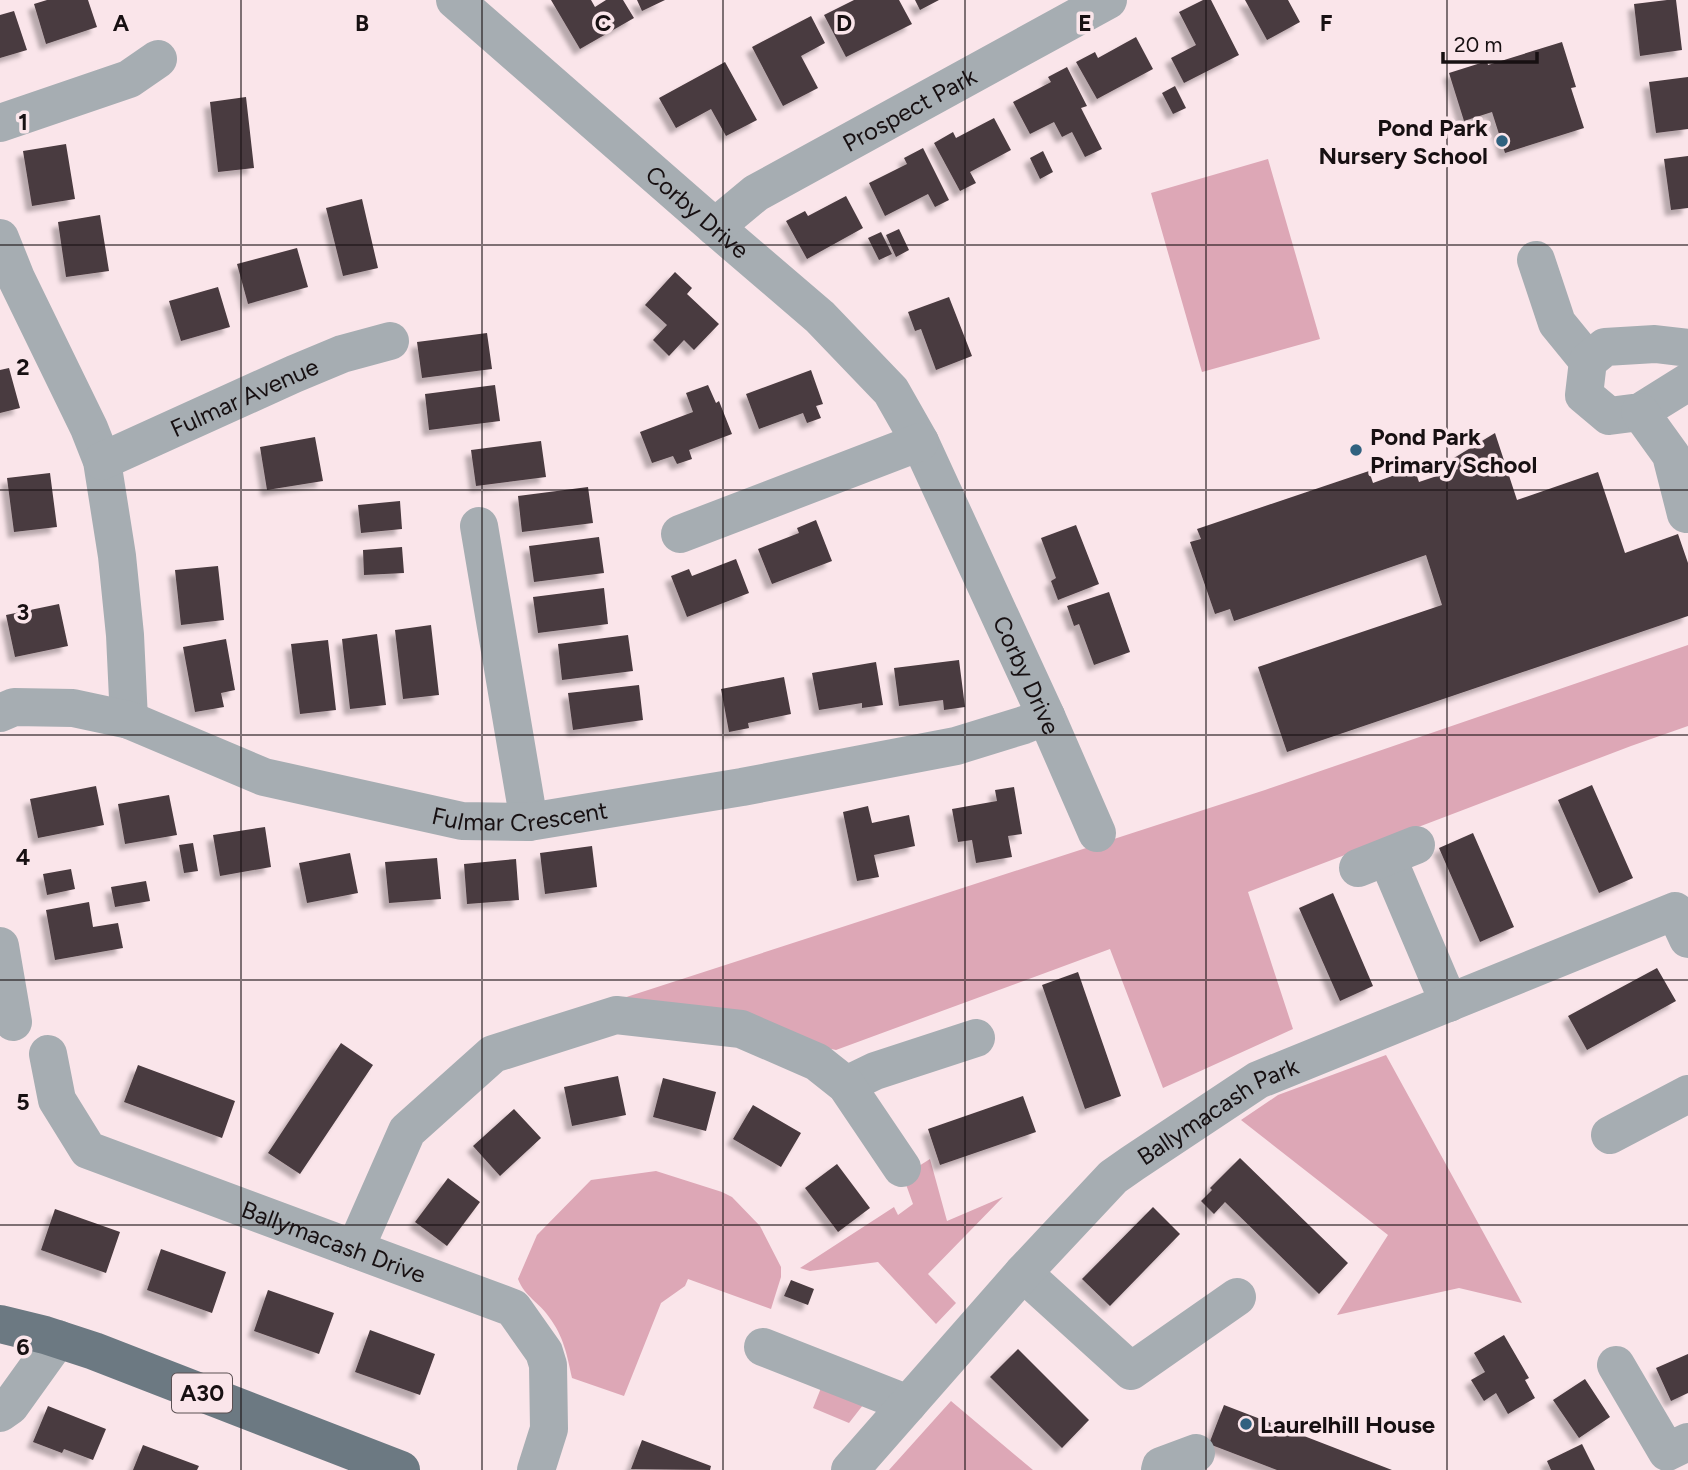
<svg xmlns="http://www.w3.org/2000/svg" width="1688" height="1470" viewBox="0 0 1688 1470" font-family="Figtree,sans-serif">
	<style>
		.green { fill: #dda7b6 }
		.building { fill: #4a3a3f; filter: url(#shadow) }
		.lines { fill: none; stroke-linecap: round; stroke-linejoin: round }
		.minor { stroke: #a6adb2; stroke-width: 38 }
		.major { stroke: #6c7982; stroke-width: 38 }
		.grid { fill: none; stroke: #171012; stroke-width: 2; stroke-opacity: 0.55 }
		.poi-dot { fill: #30617f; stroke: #fae5ea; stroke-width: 2.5 }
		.labels { text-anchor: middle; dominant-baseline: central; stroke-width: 7; stroke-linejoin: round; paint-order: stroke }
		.shield { fill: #fae5ea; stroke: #5b5053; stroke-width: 2 }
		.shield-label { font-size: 23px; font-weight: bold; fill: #171012 }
		.street-label { font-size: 24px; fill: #171012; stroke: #fae5ea }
		.poi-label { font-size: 24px; font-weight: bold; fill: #171012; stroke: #fae5ea; text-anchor: start }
		.grid-label { font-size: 23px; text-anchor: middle; font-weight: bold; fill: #171012; stroke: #fae5ea; stroke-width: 7; stroke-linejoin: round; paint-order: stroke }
	</style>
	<defs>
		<filter id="shadow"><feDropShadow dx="-6" dy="6" stdDeviation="2" flood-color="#0004"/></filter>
	</defs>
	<rect width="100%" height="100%" fill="#fae5ea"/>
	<path class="green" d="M1268,159L1320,339L1202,372L1151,193Z
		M1688,645V726L1631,746L1248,892L1293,1029L1163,1088L1110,949L836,1050L611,1002L1265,790Z
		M1386,1055L1522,1303L1459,1288L1337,1315L1388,1235L1241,1120L1278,1095Z
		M930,1159L947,1221L1003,1197L928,1274L956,1303L936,1324L878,1262L810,1271L800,1268L894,1207L898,1215L913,1204L903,1176Z
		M656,1171L722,1192L732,1197L760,1226L781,1267V1277L771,1309L688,1279L685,1286L661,1303L624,1396L572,1378C567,1355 564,1337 549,1317C539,1302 525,1297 518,1279L537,1235L591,1180Z
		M821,1388L863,1405L849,1423L813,1408Z
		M951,1401L1033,1470H889Z"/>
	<path class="building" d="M47,0H88L97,27L46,44L34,4Z
		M551,0H591L595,7L606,0H623L634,18L580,49Z
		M637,0H665L642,11Z
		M854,0H899L912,24L846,57L824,15Z
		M915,0H939L920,10Z
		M1203,0H1211L1239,55L1184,83L1171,58L1196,45L1179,12Z
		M1245,0H1288L1300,22L1267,40Z
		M1667,0H1676L1682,50L1640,56L1634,4Z
		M14,11L27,50L0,58V15Z
		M811,16L825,43L801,56L818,88L783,106L752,47Z
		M1136,37L1153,69L1097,99L1076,62L1095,52L1098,58Z
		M1562,42L1576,87L1571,88L1584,128L1505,153L1492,112L1464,121L1449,73L1487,61L1488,65Z
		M725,62L757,120L726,136L711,109L676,128L659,98Z
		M1067,67L1087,106L1081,108L1102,149L1085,157L1072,132L1062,137L1054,122L1030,134L1013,102L1051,82L1048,77Z
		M1688,77V129L1656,133L1649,82Z
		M1175,86L1186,108L1173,114L1162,93Z
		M246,97L254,168L218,172L210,102Z
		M994,118L1011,150L970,172L976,183L960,191L934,143L953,132L956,138Z
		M66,144L75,199L32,206L23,151Z
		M923,148L949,200L935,207L928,194L885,216L869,183L907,164L904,158Z
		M1043,151L1053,172L1040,179L1030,158Z
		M1688,156V208L1671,210L1664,159Z
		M846,196L863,228L807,259L786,221L805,211L808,216Z
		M362,199L378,268L343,276L326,208Z
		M100,215L109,271L66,277L58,222Z
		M899,229L909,250L896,257L886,235Z
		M881,232L892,254L879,260L868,238Z
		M297,248L308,287L248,304L237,264Z
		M675,272L692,288L687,294L719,324L694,350L684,340L669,356L653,340L667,325L645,305Z
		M218,287L230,327L181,341L169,301Z
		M949,297L972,356L936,370L921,329L915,331L908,312Z
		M487,333L492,369L422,378L417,342Z
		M9,368L20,408L0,413V370Z
		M811,370L823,404L816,406L821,418L807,423L803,413L759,429L746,394Z
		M495,385L500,421L429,430L425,394Z
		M708,385L716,403L719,401L732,434L689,450L692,459L677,464L673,456L652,463L640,432L693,412L686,393Z
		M1495,433L1517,500L1598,472L1625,553L1678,534L1688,563V616L1287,752L1258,667L1442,605L1426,555L1234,621L1230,609L1215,614L1190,542L1201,539L1197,529L1369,471L1373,483L1414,468L1419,482L1458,469L1454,458Z
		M315,437L323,481L267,490L260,447Z
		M541,441L546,477L476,486L471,450Z
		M50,473L57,527L14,532L7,478Z
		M588,487L593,523L522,532L518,496Z
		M400,501L402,529L361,533L358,505Z
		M816,520L832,561L772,584L758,549L799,533L797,528Z
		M1076,525L1099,584L1058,600L1051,581L1056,578L1041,538Z
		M599,537L604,573L534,582L529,546Z
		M402,547L404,573L364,575L363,550Z
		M736,559L749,593L687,617L671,576L689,569L692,576Z
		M218,566L224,620L181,625L175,570Z
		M604,588L608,624L538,633L533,597Z
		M1109,592L1130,652L1094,665L1079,624L1074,626L1067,606Z
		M59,604L68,646L15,657L6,615Z
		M431,625L439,695L403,699L395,630Z
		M377,634L386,705L350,709L342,639Z
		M628,635L633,671L562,680L558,644Z
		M226,639L235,690L221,693L224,707L195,712L183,647Z
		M328,640L336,710L300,714L291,644Z
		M959,660L965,707L944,710L943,700L899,706L894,668Z
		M876,662L883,705L862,708V703L819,710L812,673Z
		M784,677L791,714L748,723L749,728L729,732L721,689Z
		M639,685L643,720L573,730L568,693Z
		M1592,785L1633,878L1599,893L1558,800Z
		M96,786L104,825L38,838L30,799Z
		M1014,787L1022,834L1008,836L1012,857L976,863L972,840L958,842L952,809L997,801L995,790Z
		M169,795L177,835L125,844L118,804Z
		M868,806L872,823L909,815L915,846L874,855L879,877L857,881L843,812Z
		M265,827L271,867L220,876L213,835Z
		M1473,833L1514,927L1480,942L1439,848Z
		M193,843L198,871L184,873L179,845Z
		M592,846L597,887L545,894L540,853Z
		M350,853L358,893L307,903L299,863Z
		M437,858L441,899L389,903L385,862Z
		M516,859L519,900L467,904L464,864Z
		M71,869L75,889L47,895L43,874Z
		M146,881L150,901L115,907L111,887Z
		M1333,893L1373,986L1340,1001L1299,908Z
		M89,902L93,927L118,923L123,948L55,960L46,910Z
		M1657,968L1676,1001L1587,1050L1568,1016Z
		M1078,972L1121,1096L1085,1109L1042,985Z
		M341,1043L373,1065L300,1174L268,1153Z
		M138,1065L235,1101L222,1138L124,1102Z
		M618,1076L626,1115L572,1126L564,1087Z
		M663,1078L716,1092L706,1131L653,1117Z
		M1023,1096L1036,1132L940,1165L928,1129Z
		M753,1105L801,1133L781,1167L733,1139Z
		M514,1109L541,1138L500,1176L473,1146Z
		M1240,1158L1348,1263L1319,1294L1225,1202L1214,1214L1201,1201L1212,1190L1210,1188Z
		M837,1164L870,1208L838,1232L805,1188Z
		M448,1178L480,1202L447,1246L415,1222Z
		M1153,1207L1180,1234L1110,1306L1082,1279Z
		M55,1209L120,1232L106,1273L41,1250Z
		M161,1249L226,1272L212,1313L147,1290Z
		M791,1280L814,1289L808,1305L784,1296Z
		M268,1290L334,1313L319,1354L254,1331Z
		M370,1330L435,1354L420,1395L355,1372Z
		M1504,1335L1529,1378L1525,1380L1535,1398L1508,1414L1496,1393L1484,1401L1471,1380L1485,1372L1474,1353Z
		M1018,1349L1089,1420L1062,1448L990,1377Z
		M1688,1354V1393L1671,1401L1656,1368Z
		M1585,1379L1610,1417L1579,1438L1553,1400Z
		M1224,1405L1392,1470H1277L1209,1444Z
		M48,1406L106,1429L93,1460L64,1449L62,1453L33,1442Z
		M642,1440L711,1466L710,1470L631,1469Z
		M1582,1444L1595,1470H1551L1547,1461Z
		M143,1445L199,1466L197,1470H133Z"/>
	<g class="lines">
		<g class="minor">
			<path id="s1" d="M455,0L715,227L820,317L891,391L920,442L1046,716L1097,833"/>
			<path d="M0,123L129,79L158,59"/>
			<path id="s2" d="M715,227L756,193L1108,0"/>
			<path d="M0,238L16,278L89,428L102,461L117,556L125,635L129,720"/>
			<path d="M1536,260L1557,323L1588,361"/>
			<path d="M1688,348L1655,344L1605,347L1588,361L1584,395L1609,416L1640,412L1688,382"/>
			<path d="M1640,412L1671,455L1686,514"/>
			<path id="s3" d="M102,461L294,374L342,354L390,341"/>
			<path d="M479,526L529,822"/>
			<path d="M680,534L920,442"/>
			<path id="s4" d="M0,713L14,707L73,708L129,720L264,777L462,821L529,822L742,787L956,746L1024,725L1046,716"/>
			<path d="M1387,857L1449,1003"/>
			<path d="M1358,868L1416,845"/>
			<path d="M0,946L13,1022"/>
			<path id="s5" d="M48,1054L57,1100L88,1150L513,1308L544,1352L548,1365L549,1429L536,1470"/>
			<path d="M846,1085L875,1071L976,1038"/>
			<path d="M1610,1135L1688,1094"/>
			<path d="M355,1249L407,1131L493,1054L616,1015L741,1029L817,1062L846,1085L902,1168"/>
			<path d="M1023,1273L1131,1371L1237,1297"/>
			<path d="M763,1347L908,1404"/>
			<path d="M1616,1365L1667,1452L1688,1442"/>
			<path d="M0,1413L10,1406L58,1339"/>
			<path id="s6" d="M850,1470L1023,1273L1113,1177L1133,1163L1258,1080L1675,911L1688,939"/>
			<path d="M1160,1470L1161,1466L1196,1453"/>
		</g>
		<path class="major" d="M0,1324L45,1335L94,1351L401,1470"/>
	</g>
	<path class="grid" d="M241,0V1470M482,0V1470M723,0V1470M965,0V1470M1206,0V1470M1447,0V1470M0,245H1688M0,490H1688M0,735H1688M0,980H1688M0,1225H1688"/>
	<g class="poi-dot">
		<circle cx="1502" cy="141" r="7"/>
		<circle cx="1356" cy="450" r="7"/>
		<circle cx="1246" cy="1424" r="7"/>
	</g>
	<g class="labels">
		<rect class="shield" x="172" y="1373.5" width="60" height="39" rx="5"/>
		<g class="shield-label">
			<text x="202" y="1393">A30</text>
		</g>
		<g class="street-label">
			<text stroke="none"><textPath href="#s2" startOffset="228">Prospect Park</textPath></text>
			<text stroke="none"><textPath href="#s1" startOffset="322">Corby Drive</textPath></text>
			<text stroke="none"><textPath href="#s3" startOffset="156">Fulmar Avenue</textPath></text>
			<text stroke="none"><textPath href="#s1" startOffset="901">Corby Drive</textPath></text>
			<text stroke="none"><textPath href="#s4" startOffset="539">Fulmar Crescent</textPath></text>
			<text stroke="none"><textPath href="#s6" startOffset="518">Ballymacash Park</textPath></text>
			<text stroke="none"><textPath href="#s5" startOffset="368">Ballymacash Drive</textPath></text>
		</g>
		<g class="poi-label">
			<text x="1488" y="127" text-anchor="end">Pond Park<tspan x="1488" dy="28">Nursery School</tspan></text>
			<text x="1370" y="436">Pond Park<tspan x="1370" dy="28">Primary School</tspan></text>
			<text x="1260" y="1424">Laurelhill House</text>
		</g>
	</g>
	<g class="grid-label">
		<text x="121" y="31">A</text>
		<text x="362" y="31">B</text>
		<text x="603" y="31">C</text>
		<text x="844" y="31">D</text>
		<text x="1085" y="31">E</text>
		<text x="1326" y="31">F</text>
		<text x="23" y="130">1</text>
		<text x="23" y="375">2</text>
		<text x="23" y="620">3</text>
		<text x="23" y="865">4</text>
		<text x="23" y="1110">5</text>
		<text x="23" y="1355">6</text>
	</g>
	<path d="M1443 52v10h94v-10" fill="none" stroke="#171012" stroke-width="3.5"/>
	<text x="1454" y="52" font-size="21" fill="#171012" stroke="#fae5ea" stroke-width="5" paint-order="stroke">20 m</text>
</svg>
